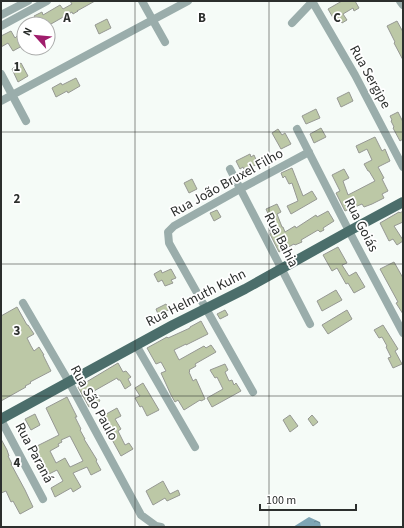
<svg xmlns="http://www.w3.org/2000/svg" width="404" height="528" viewBox="0 0 404 528" font-family="'Source Sans 3',sans-serif">
	<style>
		.water { fill: url(#water-ripples) }
		.building { fill: #bcc8a6; stroke: #969893; fill-rule: evenodd }
		.lines { fill: none; stroke-linecap: round; stroke-linejoin: round }
		.minor { stroke: #9aadab; stroke-width: 8 }
		.major { stroke: #4b6e6b; stroke-width: 10 }
		.grid { fill: none; stroke: #2c2f2d; stroke-width: 1; stroke-opacity: 0.55 }
		.labels { text-anchor: middle; dominant-baseline: central; stroke-width: 3.5; stroke-linejoin: round; paint-order: stroke }
		.street-label { font-size: 14px; fill: #2c2f2d; stroke: #fff }
		.grid-label { font-size: 13px; text-anchor: middle; font-weight: bold; fill: #2c2f2d; stroke: #fff; stroke-width: 3.5; stroke-linejoin: round; paint-order: stroke }
	</style>
	<defs>
		<pattern id="water-ripples" width="26" height="14" patternUnits="userSpaceOnUse"><rect width="26" height="14" fill="#7ea5b4"/><path d="M2 4q2-2 4 0t4 0M15 11q2-2 4 0t4 0" fill="none" stroke="#678793"/></pattern>
	</defs>
	<rect width="100%" height="100%" fill="#f5fbf7"/>
	<path class="water" d="M309,517L320,522L321,527H293Z"/>
	<path class="building" d="M70,1H95L77,11H78L73,14L72,12L51,24H27L36,19L34,16L42,12L43,15L60,5L63,9L72,4Z
		M342,1H355L359,8L354,11L353,8L343,14L347,20L342,23L340,20L336,23L328,9Z
		M107,19L111,28L99,34L95,25Z
		M397,21L403,32V60L394,43L395,42L387,26Z
		M11,31L15,38L17,36L22,46L13,51L8,43L1,47V36Z
		M21,63L28,76L18,82L12,69Z
		M76,78L80,86L68,93L67,91L56,97L52,88L61,83L62,85Z
		M349,92L353,101L341,107L337,98Z
		M316,109L320,118L306,124L302,116Z
		M398,112L403,122V139L400,141L393,128L394,127L391,121L392,120L390,116Z
		M321,128L326,137L314,143L310,134Z
		M278,129L282,135L285,133L291,144L281,149L272,133Z
		M375,137L382,151L385,149L390,161L378,167L384,178L382,179L388,191L382,194L384,198L372,204L364,207L362,204L345,211L336,193L340,191L332,175L344,169L349,178L343,181L348,195L375,181L369,171H368L364,164L372,160L367,149L359,153L356,146Z
		M250,154L251,157L254,155L258,164L249,168L250,170L245,173L243,167L240,169L236,161Z
		M292,168L303,196L312,191L317,199L291,214L287,206L298,201L292,183L289,184L285,176L283,178L281,173Z
		M192,179L197,189L189,193L184,183Z
		M277,204L281,212L277,214L282,227H283L285,232L295,226L296,228L316,215L317,217L328,211L334,221L323,228L324,230L320,232L318,230L301,240L302,242L295,245L294,244L279,252L270,234L271,233L269,228H271V226L273,225L266,209Z
		M217,210L221,217L214,221L210,213Z
		M403,211V222L394,226L403,240V241L397,245L393,239L389,241L380,223L399,212L400,213Z
		M338,247L347,263L342,265L349,276L356,272L365,287L354,293L348,283L346,284L337,268L332,271L323,255Z
		M394,262L403,278V314L396,303L398,302L380,269Z
		M171,269L176,278L171,280L173,283L165,286L162,280L158,282L154,274L161,270L162,273Z
		M336,290L342,300L322,311L317,301Z
		M166,304L169,310L166,311L168,316L160,319L156,309Z
		M17,307L27,325H28L34,334L27,338L31,346L34,351L39,347L44,355H43L51,371L30,382L31,383L25,386L26,387L1,401V316Z
		M225,310L228,315L220,319L217,314Z
		M347,310L352,319L328,334L322,325Z
		M201,321L208,334L186,345V344L174,350L179,360L204,346L206,348L211,345L216,352L195,364L196,366L189,370L190,371L189,372L193,381L196,379L205,399L201,401L200,400L184,410L178,400L175,402L171,395L161,373L166,371L161,362L156,364L147,348L167,337L168,338L190,328V327Z
		M383,325L398,349L395,351L402,364L393,368L388,358L391,357L386,347L387,346L382,337L379,338L374,330Z
		M118,363L123,372L126,371L131,377L128,379L131,385L125,389L120,380H118L117,378L94,391L100,401L89,407L78,387Z
		M225,364L228,370L225,372L229,381L232,380L234,385L236,383L241,391L212,407L207,398L223,389L217,377L215,378L210,370Z
		M143,383L159,410L147,416L142,406L140,407L135,398L140,396L135,388Z
		M67,397L77,417H75L81,429L80,430L85,439H84L97,460L96,461L101,470L91,475L87,467L73,473L81,487L73,492L71,488L55,497L51,488L63,481L57,470L45,476L40,467L42,466L36,456L35,457L31,449L59,435L46,408ZM70,436L83,461L70,467L65,458L56,463L50,451L59,446L58,444L62,442L61,440Z
		M117,408L121,416L115,419L121,429L118,431L125,445L129,443L133,449L121,456L110,436H109L105,429L107,428L101,417Z
		M35,414L40,425L31,430L25,419Z
		M290,415L298,426L290,432L283,420Z
		M312,415L318,422L313,426L308,419Z
		M1,439L7,450L9,456H8L12,464H11L25,490L33,507L20,514L13,501L11,502L6,491L1,493Z
		M163,481L170,494L178,490L180,495L167,501L165,498L153,505L146,491Z"/>
	<g class="lines">
		<path class="minor" d="M142,1L165,42
			M312,1L355,75L403,167
			M400,1L403,5
			M1,15L28,1
			M292,23L313,1
			M1,26L47,1
			M1,74L26,121
			M1,101L188,1
			M297,129L349,231L403,333
			M230,169L310,324
			M23,303L69,382L141,515L156,526L161,527
			M136,345L195,447
			M253,392L169,243L168,232L174,226L240,189L309,152
			M1,420L43,499"/>
		<path class="major" d="M1,419L173,325L245,289L349,231L403,202"/>
	</g>
	<path class="grid" d="M135,1V527M269,1V527M1,132H403M1,264H403M1,396H403"/>
	<g class="labels">
		<g class="street-label">
			<text transform="translate(370 77) rotate(61)">Rua Sergipe</text>
			<text transform="translate(227 183) rotate(-29)">Rua João Bruxel Filho</text>
			<text transform="translate(361 225) rotate(63)">Rua Goiás</text>
			<text transform="translate(281 240) rotate(63)">Rua Bahia</text>
			<text transform="translate(196 298) rotate(-27)">Rua Helmuth Kuhn</text>
			<text transform="translate(94 403) rotate(61)">Rua São Paulo</text>
			<text transform="translate(34 453) rotate(62)">Rua Paraná</text>
		</g>
	</g>
	<g class="grid-label">
		<text x="67" y="22">A</text>
		<text x="202" y="22">B</text>
		<text x="337" y="22">C</text>
		<text x="17" y="71">1</text>
		<text x="17" y="203">2</text>
		<text x="17" y="335">3</text>
		<text x="17" y="467">4</text>
	</g>
	<rect width="404" height="528" fill="none" stroke="#2c2f2d" stroke-width="4"/>
	<g transform="translate(36 36) rotate(297)"><circle r="19" fill="#ffffff" stroke="#abacab"/>
	<path d="M0-3L7 15L0 10L-7 15Z" fill="#a01d6c"/>
	<text y="-6" font-size="11" font-weight="bold" text-anchor="middle" fill="#2c2f2d">N</text>
	</g>
	<path d="M260 504v6h96v-6" fill="none" stroke="#2c2f2d" stroke-width="2"/>
	<text x="266" y="504" font-size="12" fill="#2c2f2d" stroke="#ffffff" stroke-width="3" paint-order="stroke">100 m</text>
</svg>
